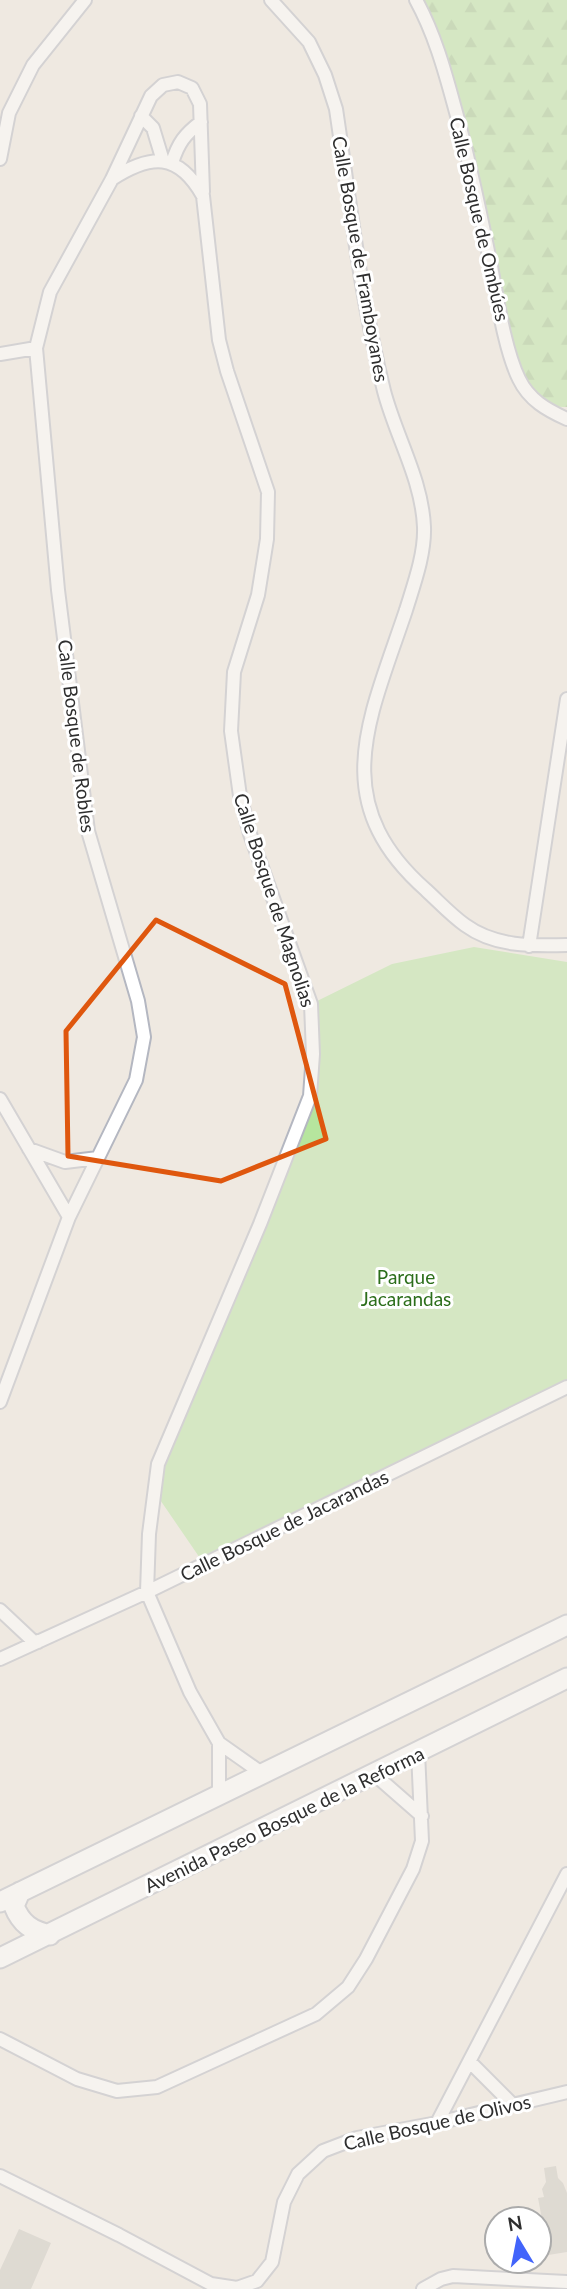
<svg xmlns="http://www.w3.org/2000/svg" width="567" height="2289" viewBox="0 0 567 2289" font-family="Lato,sans-serif">
	<style>
		.grass { fill: #b6e59e }
		.forest { fill: url(#forest-firs) }
		.building { fill: #cbc7bf }
		.lines { fill: none; stroke-linecap: round; stroke-linejoin: round }
		.minor-casing { stroke: #b4b7c1; stroke-width: 16 }
		.secondary-casing { stroke: #b4b7c1; stroke-width: 23 }
		.minor { stroke: #fff; stroke-width: 12 }
		.secondary { stroke: #fff; stroke-width: 19 }
		.marked { fill: none; stroke: #df570e; stroke-width: 5; stroke-linejoin: round }
		.labels { text-anchor: middle; dominant-baseline: central; stroke-width: 6; stroke-linejoin: round; paint-order: stroke }
		.street-label { font-size: 19px; fill: #2e2e2e; stroke: #fff }
		.park-label { font-size: 19px; fill: #2c6e1b; stroke: #fff }
	</style>
	<defs>
		<pattern id="forest-firs" width="22" height="20" patternUnits="userSpaceOnUse" patternTransform="scale(1.75)"><rect width="22" height="20" fill="#b6e59e"/><path d="M5 1l3.5 6h-7zM16 11l3.5 6h-7z" fill="#9dc588"/></pattern>
	</defs>
	<rect width="100%" height="100%" fill="#efe9e1"/>
	<path class="grass" d="M474,947L567,962V1387L204,1564L154,1491L310,1096L311,1004L392,964Z"/>
	<path class="forest" d="M421,0H567V407C552,408 540,401 531,389C512,365 502,297 496,266C485,210 473,155 458,100C448,65 439,31 421,0Z"/>
	<path class="building" d="M556,2166L558,2178L563,2183L567,2193V2252L542,2256L539,2231L544,2230L538,2198L544,2197L542,2189L546,2182L544,2168Z
		M19,2229L51,2243L31,2289H0V2270Z"/>
	<g class="lines">
		<g class="minor-casing">
			<path id="minor" d="M271,0L309,42L325,75L336,109C350,203 361,299 384,391C396,437 422,479 424,527C425,554 414,584 406,610C370,718 325,801 426,890C439,902 451,915 465,925C495,947 532,946 567,945
				M416,0C434,33 444,68 454,105C469,158 480,211 491,266C497,298 505,351 519,379C529,400 547,410 567,419
				M141,116L153,128L163,161
				M0,159L9,113L33,65L85,0
				M172,163C178,143 185,134 201,122
				M112,179L151,96L163,85L178,82L192,88L200,104L203,192
				M0,354L36,348
				M529,946L567,699
				M0,1099L69,1217
				M29,1149L65,1162L98,1158
				M0,1402L69,1217L136,1080L144,1037L138,1001L88,831L58,590L36,348L50,292L112,179C151,154 178,152 203,196L219,340L227,371L268,492L267,539L258,595L234,672L231,731L240,796L250,834L311,1004L313,1054L310,1096L260,1224L158,1464L149,1534L147,1592L190,1692L219,1743L263,1774
				M0,1610L33,1641L38,1642
				M0,1659L147,1592L567,1387
				M374,1774L422,1816
				M219,1795V1743
				M0,2039L77,2079L117,2091L157,2087L316,2014L348,1987L366,1959L413,1869L422,1841L418,1752
				M470,2062L512,2104
				M437,2123L567,1874
				M0,2176L119,2235L211,2284L237,2288L257,2281L272,2262L284,2202L298,2174L323,2151L357,2138L437,2123L567,2092
				M423,2289L441,2279L453,2276L567,2282"/>
		</g>
		<g class="secondary-casing">
			<path id="secondary" d="M20,1892L14,1906C21,1924 32,1931 50,1935
				M0,1902L567,1625
				M0,1958L567,1678"/>
		</g>
		<use href="#minor" class="minor"/>
		<use href="#secondary" class="secondary"/>
	</g>
	<path d="M0 0H567V2289H0ZM156,920L285,984L326,1139L221,1181L68,1156L66,1031Z" fill="#efe9e1" fill-opacity=".55" fill-rule="evenodd"/>
	<path class="marked" d="M156,920L285,984L326,1139L221,1181L68,1156L66,1031Z"/>
	<g class="labels">
		<g class="street-label">
			<text transform="translate(480 219) rotate(77)">Calle Bosque de Ombúes</text>
			<text transform="translate(361 259) rotate(80)">Calle Bosque de Framboyanes</text>
			<text transform="translate(77 736) rotate(83)">Calle Bosque de Robles</text>
			<text transform="translate(275 900) rotate(72)">Calle Bosque de Magnolias</text>
			<text transform="translate(284 1525) rotate(-26)">Calle Bosque de Jacarandas</text>
			<text transform="translate(284 1819) rotate(-26)">Avenida Paseo Bosque de la Reforma</text>
			<text transform="translate(437 2122) rotate(-13)">Calle Bosque de Olivos</text>
		</g>
		<g class="park-label">
			<text x="406" y="1276">Parque<tspan x="406" dy="22">Jacarandas</tspan></text>
		</g>
	</g>
	<g transform="translate(518 2240) rotate(350)"><circle r="33" fill="#ffffff" stroke="#ababab" stroke-width="2"/>
	<path d="M0-5L12 26L0 18L-12 26Z" fill="#4264fb"/>
	<text y="-10" font-size="19" font-weight="bold" text-anchor="middle" fill="#2e2e2e">N</text>
	</g>
</svg>
